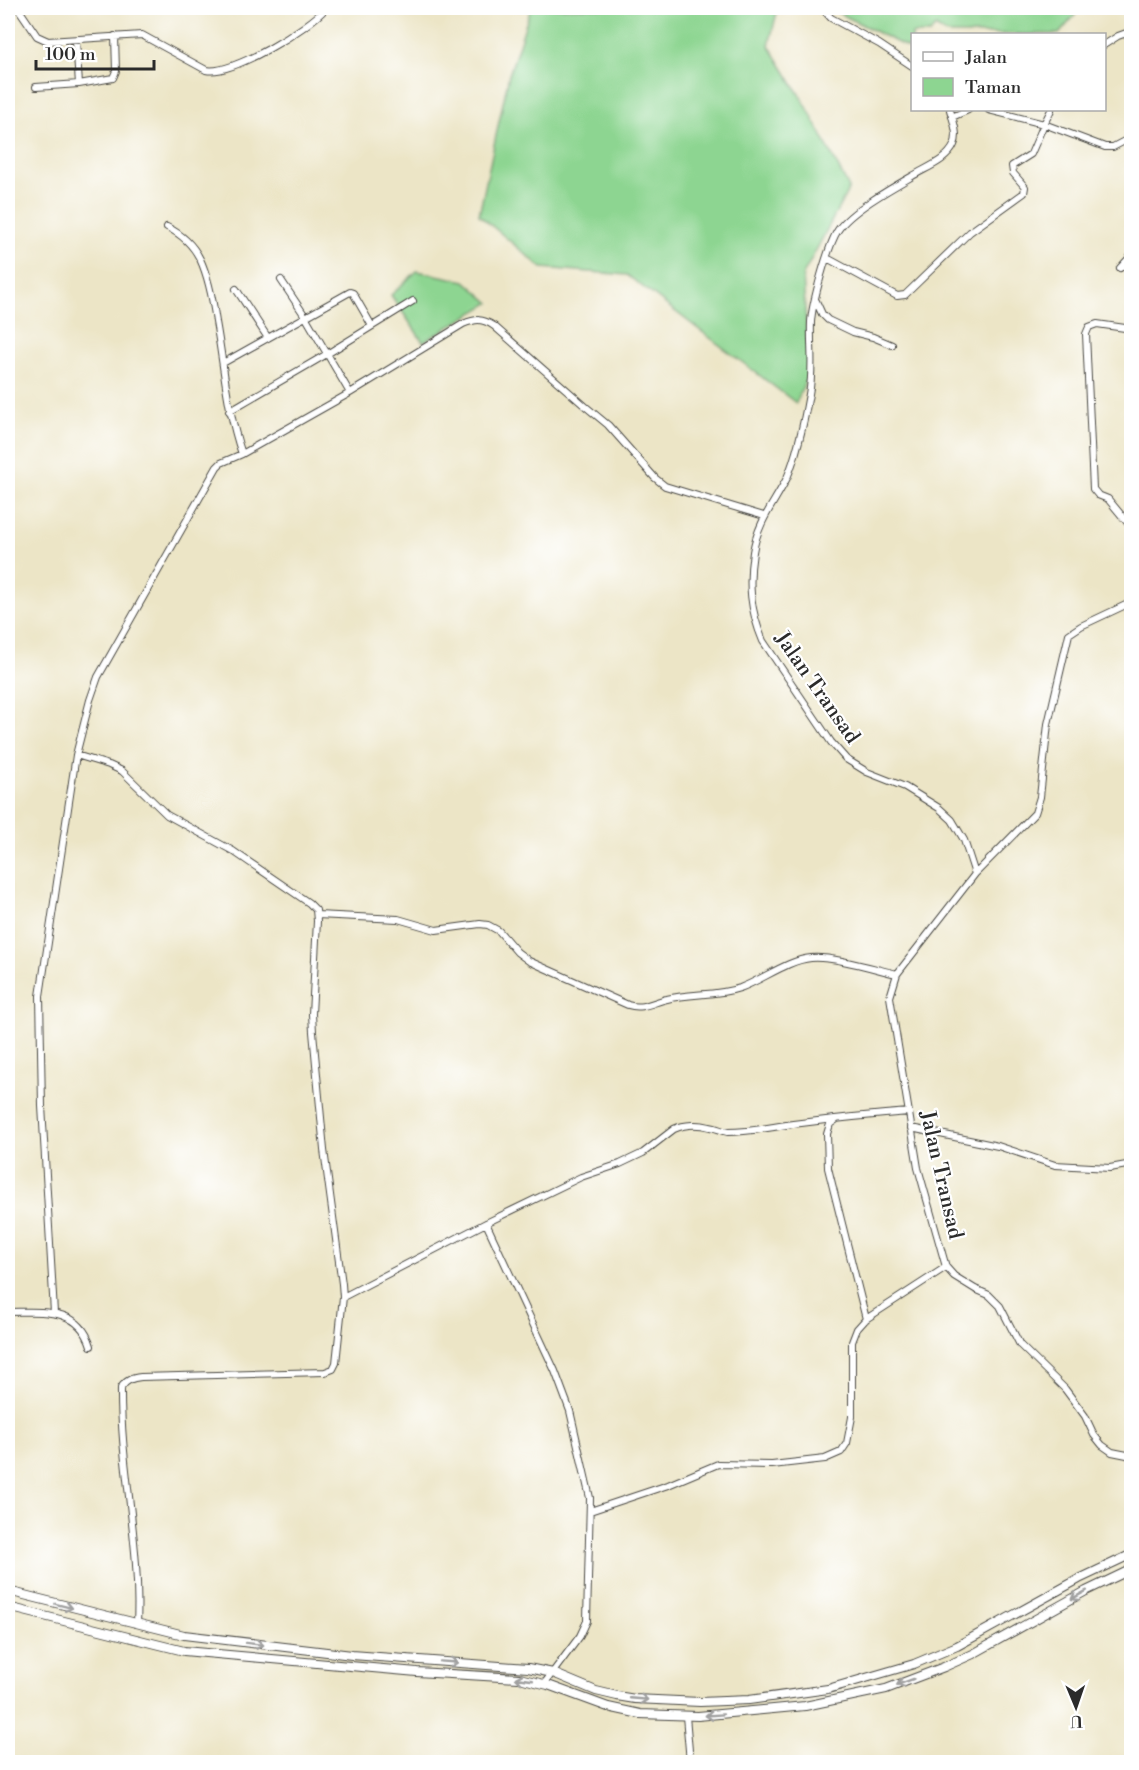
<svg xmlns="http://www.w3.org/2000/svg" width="1139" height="1770" viewBox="0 0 1139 1770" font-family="'Libre Bodoni',serif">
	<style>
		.green { fill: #8dd591; stroke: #5c805e; stroke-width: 1.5 }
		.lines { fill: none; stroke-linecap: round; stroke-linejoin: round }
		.minor-casing { stroke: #484742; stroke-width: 8 }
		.tertiary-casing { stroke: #484742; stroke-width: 10 }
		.minor { stroke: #fff; stroke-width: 6 }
		.tertiary { stroke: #fff; stroke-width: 8 }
		.oneway { stroke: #a0a0a0 }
		.labels { text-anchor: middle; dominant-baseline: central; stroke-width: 4.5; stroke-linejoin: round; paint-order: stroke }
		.street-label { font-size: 21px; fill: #2b2b2b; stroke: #fff }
	</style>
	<rect width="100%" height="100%" fill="#fff"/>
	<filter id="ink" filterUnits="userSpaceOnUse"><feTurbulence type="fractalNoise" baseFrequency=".0167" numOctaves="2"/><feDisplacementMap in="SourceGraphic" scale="12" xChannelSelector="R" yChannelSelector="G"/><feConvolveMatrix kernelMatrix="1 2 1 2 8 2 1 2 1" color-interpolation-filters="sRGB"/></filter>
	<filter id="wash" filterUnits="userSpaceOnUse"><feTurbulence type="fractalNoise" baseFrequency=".008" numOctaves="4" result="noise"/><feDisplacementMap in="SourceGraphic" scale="24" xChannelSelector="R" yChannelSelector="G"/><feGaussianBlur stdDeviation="1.35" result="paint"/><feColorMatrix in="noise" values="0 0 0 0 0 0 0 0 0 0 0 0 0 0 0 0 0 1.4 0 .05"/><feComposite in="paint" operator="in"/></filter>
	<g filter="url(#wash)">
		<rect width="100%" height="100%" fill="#ece5c6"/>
		<path class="green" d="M531,8H778L769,45L807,107L849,188L803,275L809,373L796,403L627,275L542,268L479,215L509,75Z
			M836,8H1081L1059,34H947L935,27L930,34H912V50L835,11Z
			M417,271L465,281L490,303L423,342L391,295Z"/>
	</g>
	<g filter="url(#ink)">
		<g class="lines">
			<g class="minor-casing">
				<path id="minor" d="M18,8L37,36L48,41L142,35L206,70C231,76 309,28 326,8
					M822,8L831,18L879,44L912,66
					M76,41L79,84
					M1104,45L1118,36L1132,31
					M36,87L79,84L113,78L116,71L115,36
					M950,110C953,120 959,135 954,145C947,161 925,168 911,177C890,189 851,211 838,230C828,245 812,304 811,322C810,347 814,369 809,394C804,422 798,452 787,478C774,504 758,521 753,552C748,584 750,610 763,641L831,742L846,759L867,772L905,787L939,808L952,820L964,840L975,874L897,974L890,997L918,1168L946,1267L954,1276L975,1289L989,1295L1000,1306L1020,1345L1065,1389L1085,1416L1094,1435L1102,1445L1112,1452L1127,1455L1132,1458
					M989,110L1044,124L1051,110
					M952,117L968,110
					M167,227C181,234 193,245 200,259C209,278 213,301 216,322C224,366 227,411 242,454
					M827,258L897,296L905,295L970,232L1024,193L1025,187L1013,173L1012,166L1031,154L1044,124L1105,147H1113L1132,137
					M1120,268L1132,255
					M281,280L305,316L350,393
					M236,289L268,338
					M816,301L822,314L828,320L853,332L873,337L892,345
					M1132,329L1097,324L1089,327L1086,334L1093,489L1098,495L1108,499L1132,528
					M223,363L350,292L353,293L372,326
					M229,411L327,354L413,301
					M76,755L109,765L122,771L167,815L233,851L309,903L316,910L317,921L312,1014L313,1032L324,1150L342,1284L343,1297L336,1363L333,1369L325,1372L141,1377C132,1378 126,1380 121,1388C120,1467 141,1545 137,1624
					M975,874L1035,813L1040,797L1048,724L1069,634L1081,626L1132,602
					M317,915L398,919L436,930L480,924L488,925L499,931L517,952L529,961L628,1005C643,1010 653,1002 667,999C691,993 716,996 740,988C762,980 788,960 811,958C832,956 875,969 897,974
					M837,1119L830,1124L827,1134L828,1168L866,1319
					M911,1128L998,1146L1055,1165L1110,1168L1132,1164
					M486,1223L555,1371L570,1411L590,1498L587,1621L580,1636L544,1684
					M343,1297L486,1223L581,1177L620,1164L643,1153L674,1129C685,1124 699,1124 710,1127C717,1128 722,1131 728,1132C751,1132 771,1127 793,1124C831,1119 870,1115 909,1112
					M8,1312C40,1312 79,1306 91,1346
					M54,1313L42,1106L40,996L76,755L90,700L98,677L217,467L221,463L242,454L350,393L463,324C476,319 482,318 494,326L585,406L608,425L655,478L665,486L764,516
					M590,1511L668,1485L718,1464L772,1465L825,1459L841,1452L847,1443L852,1417V1342L857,1329L866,1319L946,1267
					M686,1716L690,1762"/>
			</g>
			<g class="tertiary-casing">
				<path id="tertiary" d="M8,1591L184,1635L352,1655L528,1668L553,1673L596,1691L617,1696L635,1699L700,1702L749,1700L828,1689L914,1664L957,1646L1079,1579L1132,1554
					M8,1607L184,1651L417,1672L519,1678L548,1685L608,1707L640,1714L698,1716L805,1706L886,1689L944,1667L973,1654L1086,1591L1132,1569"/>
			</g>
			<use href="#minor" class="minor"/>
			<use href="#tertiary" class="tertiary"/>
		</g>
		<defs><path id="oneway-shaft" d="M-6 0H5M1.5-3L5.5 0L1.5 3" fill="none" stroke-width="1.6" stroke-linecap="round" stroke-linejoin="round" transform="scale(1.5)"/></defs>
		<g class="oneway">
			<use href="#oneway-shaft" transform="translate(1079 1595) rotate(151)"/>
			<use href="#oneway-shaft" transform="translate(64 1606) rotate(14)"/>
			<use href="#oneway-shaft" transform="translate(255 1644) rotate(7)"/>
			<use href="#oneway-shaft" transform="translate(449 1662) rotate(4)"/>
			<use href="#oneway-shaft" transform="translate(524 1679) rotate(-172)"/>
			<use href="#oneway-shaft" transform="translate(905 1682) rotate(160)"/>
			<use href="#oneway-shaft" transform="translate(639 1699) rotate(5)"/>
			<use href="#oneway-shaft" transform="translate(714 1715) rotate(176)"/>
		</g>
	</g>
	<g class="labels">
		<g class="street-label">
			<text transform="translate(817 688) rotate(55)">Jalan Transad</text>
			<text transform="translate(941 1175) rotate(77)">Jalan Transad</text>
		</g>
	</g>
	<rect width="1139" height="1770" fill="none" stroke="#fff" stroke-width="30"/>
	<rect x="911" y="33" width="195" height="78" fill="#ffffff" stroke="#aaaaaa" stroke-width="1.5"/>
	<rect x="923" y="52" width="30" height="9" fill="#ffffff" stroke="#aaaaaa" stroke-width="1.5"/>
	<text x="965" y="63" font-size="18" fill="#2b2b2b">Jalan</text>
	<rect x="923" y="78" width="30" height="18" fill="#8dd591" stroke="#aaaaaa" stroke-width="1.5"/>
	<text x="965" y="93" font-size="18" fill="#2b2b2b">Taman</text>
	<g transform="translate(1076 1707) rotate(178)" stroke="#ffffff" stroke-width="4.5" paint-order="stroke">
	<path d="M0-4.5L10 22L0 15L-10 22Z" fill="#2b2b2b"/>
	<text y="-9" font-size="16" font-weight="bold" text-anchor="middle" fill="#2b2b2b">U</text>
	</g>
	<path d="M36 60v9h118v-9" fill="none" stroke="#2b2b2b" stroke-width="3"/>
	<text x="45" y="60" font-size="18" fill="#2b2b2b" stroke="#ffffff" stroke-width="4.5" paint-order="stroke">100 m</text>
</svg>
